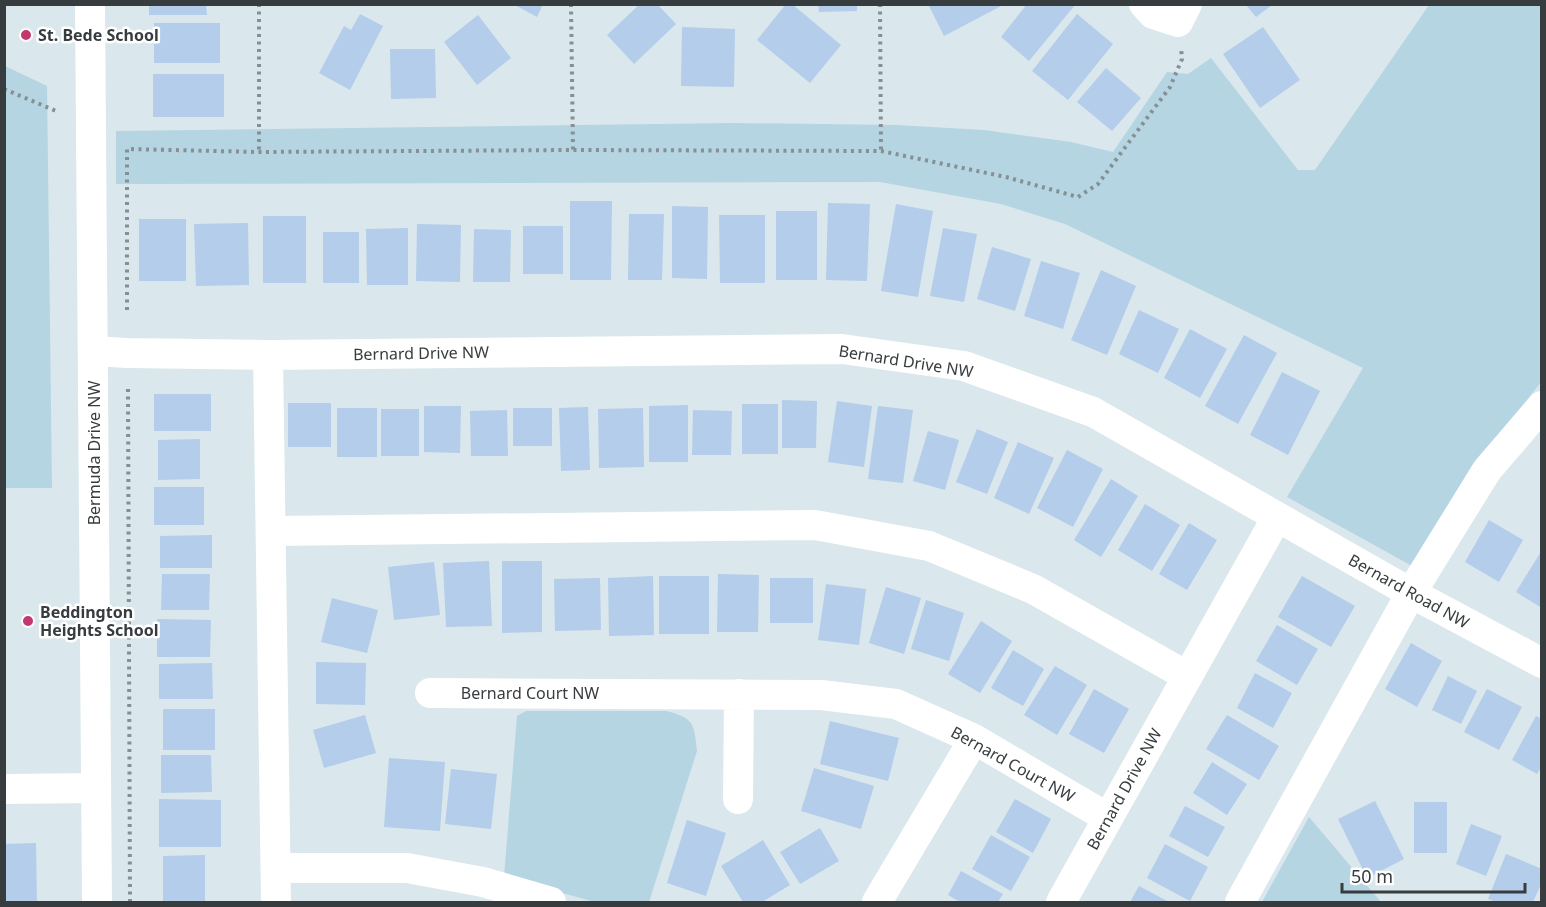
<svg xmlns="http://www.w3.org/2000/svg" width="1546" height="907" viewBox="0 0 1546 907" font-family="'Noto Sans',sans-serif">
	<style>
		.green { fill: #b5d5e2 }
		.building { fill: #b3cdea }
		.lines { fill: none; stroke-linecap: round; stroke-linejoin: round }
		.path { stroke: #868f93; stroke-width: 4; stroke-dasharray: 3 4.5; stroke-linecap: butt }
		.minor { stroke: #fff; stroke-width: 30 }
		.poi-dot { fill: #c3386e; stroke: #fff; stroke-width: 2 }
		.labels { text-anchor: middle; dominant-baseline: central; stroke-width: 5; stroke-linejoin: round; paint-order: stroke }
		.poi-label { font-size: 16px; font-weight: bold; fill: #373c3e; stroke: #fff; text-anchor: start }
		.street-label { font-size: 16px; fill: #373c3e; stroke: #fff }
	</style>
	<rect width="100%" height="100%" fill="#dae7ec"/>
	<path class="green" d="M1429,5H1541V382L1470,473L1414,567L1287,497L1363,368L1065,224L1001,204L880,182L116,184V131L732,123L896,125L984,130L1071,142L1113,152L1167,72L1188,74L1211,58L1298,170H1315Z
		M5,66L47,86L52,488H5Z
		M526,711H666C694,718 694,723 697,751L649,902H595L504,877L517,716Z
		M1309,817L1381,902H1262Z"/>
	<path class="building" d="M149,4H206L207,15H149Z
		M513,4H543L537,17Z
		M640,4H657L676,24L634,64L607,35Z
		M786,4H792L841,45L810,83L757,40Z
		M818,4H857V11L819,12Z
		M928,4H1005L944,36Z
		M1027,4L1075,5L1029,61L1001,37Z
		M1246,5H1272L1256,17Z
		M360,14L383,26L350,90L319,73L344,26L351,30Z
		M1077,14L1113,44L1068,100L1032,71Z
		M478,15L511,58L477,85L444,42Z
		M154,23H220V63H154Z
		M682,27L735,29L734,87L681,86Z
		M1263,27L1300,80L1260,108L1223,54Z
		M390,49H435L436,98L391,99Z
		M1106,68L1141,98L1112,131L1077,102Z
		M153,74H224V117H153Z
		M570,201H612L611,280H570Z
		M828,203L870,204L867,281L826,280Z
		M896,204L933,211L918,297L881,291Z
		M672,206L708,207L707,279L672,278Z
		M776,211H817V280H776Z
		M629,214H664L662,280H628Z
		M719,215H765V283H720Z
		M263,216H306V283H263Z
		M139,219H186V281H139Z
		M248,223L249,285L196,286L194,224Z
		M417,224L461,225L460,282L416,281Z
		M523,226H563V274H523Z
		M408,228V285H367L366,229Z
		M943,228L977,234L964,302L930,296Z
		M474,229L511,230L510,282H473Z
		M323,232H359V283H323Z
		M992,247L1031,259L1015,311L977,299Z
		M1041,261L1080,273L1063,329L1024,316Z
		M1101,270L1136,286L1107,355L1071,340Z
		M1139,310L1179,329L1158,373L1119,354Z
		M1190,329L1227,349L1200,398L1164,378Z
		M1244,335L1277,353L1238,424L1205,406Z
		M1282,372L1320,391L1288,455L1250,435Z
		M154,394H211V431H154Z
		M782,400L817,401L816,448H782Z
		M837,401L872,406L864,467L828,462Z
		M288,403H331V447H288Z
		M742,404H778V454H742Z
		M688,405V462H649V406Z
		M424,406H461L460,453L424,452Z
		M878,406L913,410L903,483L868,479Z
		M588,407L590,470L561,471L559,408Z
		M337,408H377V457H337Z
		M513,408H552V446H513Z
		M643,408L644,467L599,468L598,409Z
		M381,409H419V456H381Z
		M507,410L508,456H471L470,411Z
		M693,410L732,411L731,455H692Z
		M977,429L1008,442L987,494L956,482Z
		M928,431L959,440L945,490L913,481Z
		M200,439V479L158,480V440Z
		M1018,442L1054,458L1029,514L994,498Z
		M1067,450L1103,469L1073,527L1037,508Z
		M1111,479L1138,496L1101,557L1074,540Z
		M154,487H204V525H154Z
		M1145,504L1180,525L1152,571L1118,550Z
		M1489,520L1523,540L1499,582L1465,562Z
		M1189,523L1217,540L1187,590L1159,574Z
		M212,535V568H160V536Z
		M1542,550V608L1516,592Z
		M489,561L492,626L446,627L443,563Z
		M502,561H542V632L502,633Z
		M434,562L440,615L394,620L388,567Z
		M162,574H210L209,610H161Z
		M718,574L759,575L758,632H717Z
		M653,576L654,635L609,636L608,578Z
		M659,576H709V634H659Z
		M1302,576L1355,606L1331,647L1278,617Z
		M600,578L601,630L555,631L554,579Z
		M770,578H813V623H770Z
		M826,584L866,589L859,645L818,640Z
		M886,587L921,598L904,654L869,643Z
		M332,598L378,610L367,653L321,642Z
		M926,600L964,613L949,661L911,649Z
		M157,619L211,620L210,657H157Z
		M981,621L1012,641L980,693L948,674Z
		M1277,625L1318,649L1297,685L1256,661Z
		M1411,643L1442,661L1417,707L1385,689Z
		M1013,650L1044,669L1023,706L991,688Z
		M316,662L366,663L365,705L316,704Z
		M212,663L213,699H159V664Z
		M1055,666L1087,685L1057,735L1024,715Z
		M1255,673L1292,693L1273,728L1237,708Z
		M1448,676L1477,691L1461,724L1432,710Z
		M1094,689L1129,709L1104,753L1069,734Z
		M1487,689L1522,707L1499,750L1464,732Z
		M163,709H215V750H163Z
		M365,715L376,753L324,768L313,730Z
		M1227,715L1279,746L1259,780L1206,749Z
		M1536,716L1542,719V766L1537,774L1512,760Z
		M830,721L899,738L888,781L820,764Z
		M161,755H211L212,792L161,793Z
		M389,758L445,762L440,831L384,827Z
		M1212,762L1247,784L1227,815L1193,793Z
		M814,768L874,786L861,829L801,811Z
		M451,769L497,774L491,829L445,824Z
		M159,799L221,800V847H159Z
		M1015,799L1051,819L1033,853L996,832Z
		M1375,801L1404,859L1367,878L1338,819Z
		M1414,802H1447V853H1414Z
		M1185,806L1225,827L1208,857L1169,836Z
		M687,820L726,833L706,896L667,883Z
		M1471,824L1502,836L1486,876L1456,864Z
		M820,828L839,861L800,884L780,852Z
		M991,835L1030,857L1011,891L972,869Z
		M763,840L790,885L762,902H743L721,866Z
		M36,843L37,902H4V844Z
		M1165,844L1208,867L1190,901L1147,878Z
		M1506,854L1542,869V882L1533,902H1496L1488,899Z
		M205,855V902H163V856Z
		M961,871L1003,894L998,902H960L948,895Z
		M1139,886L1169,902H1130Z"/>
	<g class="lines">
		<path class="path" d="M259,4V152
			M571,4L573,150
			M880,4L881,151
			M4,89L56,111
			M127,310V149L259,152L573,150L881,151L1006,177L1078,197L1098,184L1170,87L1182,59L1181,47
			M128,389L130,902"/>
		<path class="minor" d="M90,4L97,902
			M1144,4L1153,14L1178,22L1187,4
			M93,351L127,353L268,355L842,349L964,366L1093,412L1411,593L1542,663
			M268,355L276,902
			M271,531L815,525L929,546L1033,589L1187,676
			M430,693L821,695L896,704L974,739L1108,818
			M4,789L96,788
			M738,799L739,694
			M276,868H407L483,882L551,902
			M877,902L974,739
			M1061,902L1277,517
			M1240,902L1411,593L1487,470L1542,406"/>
	</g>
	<g class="poi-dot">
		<circle cx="26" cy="35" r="6"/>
		<circle cx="28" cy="621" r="6"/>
	</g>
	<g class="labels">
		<g class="poi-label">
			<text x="38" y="35">St. Bede School</text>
			<text x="40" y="612">Beddington<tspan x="40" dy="18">Heights School</tspan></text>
		</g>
		<g class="street-label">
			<text transform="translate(421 353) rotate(-1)">Bernard Drive NW</text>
			<text transform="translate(906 361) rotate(9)">Bernard Drive NW</text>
			<text transform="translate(94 453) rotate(-90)">Bermuda Drive NW</text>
			<text transform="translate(1409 591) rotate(29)">Bernard Road NW</text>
			<text x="530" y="693">Bernard Court NW</text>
			<text transform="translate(1013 764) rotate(29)">Bernard Court NW</text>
			<text transform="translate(1124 789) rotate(-61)">Bernard Drive NW</text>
		</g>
	</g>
	<rect width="1546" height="907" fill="none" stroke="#373c3e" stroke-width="12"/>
	<path d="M1342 883v9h183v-9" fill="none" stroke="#373c3e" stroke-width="3"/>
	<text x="1351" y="883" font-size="18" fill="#373c3e" stroke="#ffffff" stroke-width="4.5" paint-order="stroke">50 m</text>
</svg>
